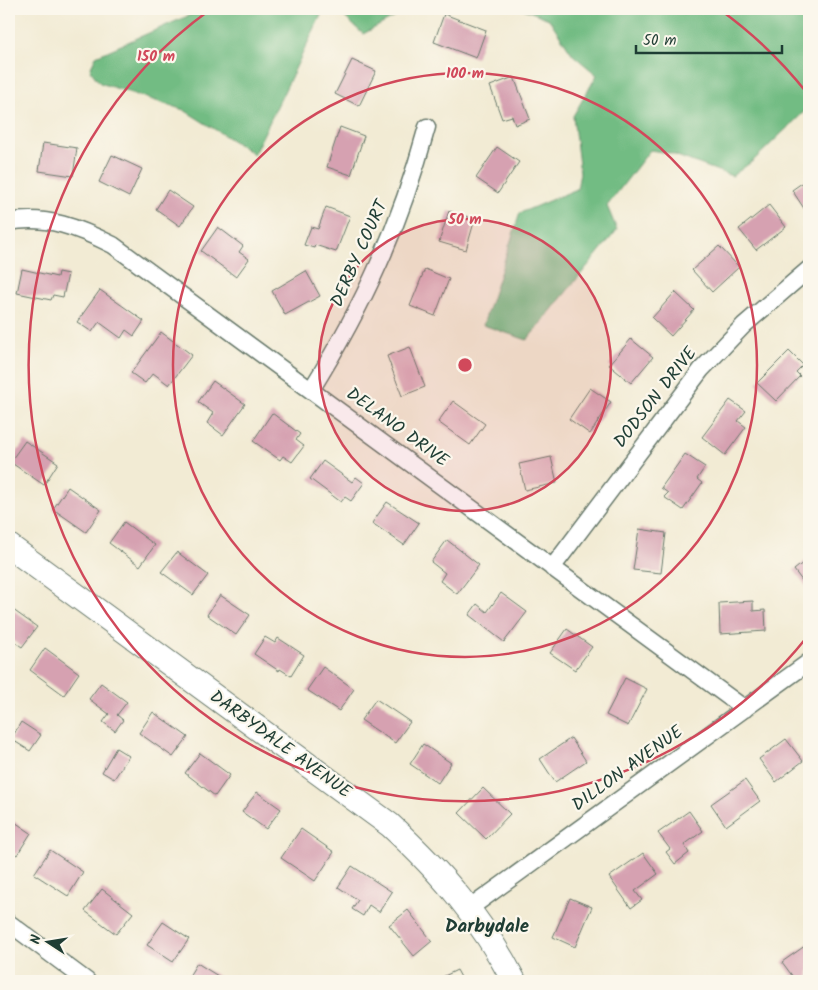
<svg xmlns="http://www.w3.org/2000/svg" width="818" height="990" viewBox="0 0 818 990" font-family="Kalam,sans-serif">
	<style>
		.forest { fill: #72bc83; stroke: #487c5c }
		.building { fill: #d6a1b1 }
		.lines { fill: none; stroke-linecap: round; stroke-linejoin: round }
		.street-casing { stroke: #697a6c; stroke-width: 19 }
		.secondary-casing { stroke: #697a6c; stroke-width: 26 }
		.street { stroke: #fff; stroke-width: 16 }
		.secondary { stroke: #fff; stroke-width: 24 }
		.ring { fill: none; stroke: #d1495b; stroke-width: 2.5 }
		.labels { text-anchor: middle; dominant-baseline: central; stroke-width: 4.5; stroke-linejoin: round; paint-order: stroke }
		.street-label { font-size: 18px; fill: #1f3d34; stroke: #fbf7ec }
		.neighbourhood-label { font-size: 19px; font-weight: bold; fill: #1f3d34; stroke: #fbf7ec }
		.centre { fill: #d1495b; stroke: #fbf7ec; stroke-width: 2.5 }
		.ring-label { font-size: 15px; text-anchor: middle; font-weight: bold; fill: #d1495b; stroke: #fbf7ec; stroke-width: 4.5; stroke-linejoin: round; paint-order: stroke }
	</style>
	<rect width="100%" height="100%" fill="#fbf7ec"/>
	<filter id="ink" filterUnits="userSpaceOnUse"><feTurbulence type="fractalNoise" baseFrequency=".02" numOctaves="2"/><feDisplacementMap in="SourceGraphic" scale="10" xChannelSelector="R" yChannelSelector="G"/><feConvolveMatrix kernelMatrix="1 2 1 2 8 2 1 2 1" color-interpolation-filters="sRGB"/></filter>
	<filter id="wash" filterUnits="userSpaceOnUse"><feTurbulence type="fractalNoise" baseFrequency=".0096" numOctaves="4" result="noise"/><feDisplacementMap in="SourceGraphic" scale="20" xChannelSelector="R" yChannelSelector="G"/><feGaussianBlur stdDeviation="1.12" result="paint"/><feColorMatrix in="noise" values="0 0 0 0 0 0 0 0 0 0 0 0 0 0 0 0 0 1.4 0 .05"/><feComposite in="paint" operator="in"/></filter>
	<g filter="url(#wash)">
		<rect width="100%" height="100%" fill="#f2ebd4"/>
		<path class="forest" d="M196,9H324L254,154L184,110L100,83L90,70L96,56L197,12Z
			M336,9H410L363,34Z
			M524,9H809V107L754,160L732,176L669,153L650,150L607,206L617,230L527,340L483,325L520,213L577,189L580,173L573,116L597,75L573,55L549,19Z"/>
		<g id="blocks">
			<path class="building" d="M444,14L486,30L476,58L434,42Z
				M352,60L376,71L359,106L335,94Z
				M514,77L530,119L515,125L512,116L502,119L490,86Z
				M340,127L364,136L351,175L327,167Z
				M9,143L13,171H9Z
				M43,143L77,148L73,176L39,171Z
				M497,147L519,162L498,193L476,178Z
				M112,155L142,169L129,197L99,182Z
				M809,178V207L805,210L792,190Z
				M168,190L193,207L180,226L156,209Z
				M769,205L786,227L756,250L739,229Z
				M326,207L350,216L336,252L315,245L314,248L304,245L311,227L318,229Z
				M449,211L475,219L466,250L439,242Z
				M218,227L243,246L239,252L249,259L236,277L201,251Z
				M719,246L739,267L712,292L692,270Z
				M22,269L57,277L58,272L68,274L63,297L53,295L51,300L17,293Z
				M425,269L449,279L435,316L410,306Z
				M306,271L320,296L285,315L272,291Z
				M100,290L144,321L134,336L126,330L121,338L99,322L92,332L77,322Z
				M675,292L694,310L671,336L652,318Z
				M161,332L192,355L169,385L153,373L145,383L131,373Z
				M631,339L653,357L631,383L609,365Z
				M410,347L425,387L402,396L387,356Z
				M789,351L803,365L796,372L800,376L776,401L757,383Z
				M213,381L245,404L223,435L207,423L213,413L198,402Z
				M590,388L611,402L590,434L569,419Z
				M730,400L746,411L738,421L746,427L725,455L702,437Z
				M453,401L485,424L470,445L438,422Z
				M272,413L300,434L296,440L304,446L292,462L283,456L280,460L253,441Z
				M25,441L58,463L44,485L10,462Z
				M685,454L705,467L697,479L702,483L683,510L664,497L668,493L661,488Z
				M551,457L557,483L525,490L519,464Z
				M323,461L352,482L356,477L364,483L351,501L345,497L341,502L310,479Z
				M68,487L101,510L86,532L53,509Z
				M387,502L419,523L404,545L372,523Z
				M124,522L155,545L140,566L109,543Z
				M639,529L666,533L661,573L633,570Z
				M447,540L479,565L457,594L440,581L445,573L431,562Z
				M177,552L208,575L193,595L161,572Z
				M809,558V590L794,570Z
				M501,593L527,612L504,642L469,615L477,604L487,612Z
				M220,595L250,615L236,635L207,615Z
				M753,601V611L765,610L766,631L720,634L719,603Z
				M9,607L37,627L22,647L9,638Z
				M567,629L592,647L575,670L550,653Z
				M265,637L275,643L278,638L304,655L291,676L280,669L279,671L254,654Z
				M45,648L79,673L64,695L30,670Z
				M323,667L354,689L339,711L307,690Z
				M625,678L647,689L628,726L606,715Z
				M101,683L127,702L117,715L123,720L115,731L103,722L109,714L89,699Z
				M376,699L410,722L395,743L361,720Z
				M153,712L188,737L173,757L139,733Z
				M21,722L41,735L30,751L11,739Z
				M571,738L586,761L555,782L540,759Z
				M786,739L803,761L776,782L759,759Z
				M423,744L451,763L438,783L410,764Z
				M116,748L129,756L114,779L102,772Z
				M200,753L230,775L215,796L185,773Z
				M745,780L760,801L726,826L711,804Z
				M483,788L510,814L486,839L459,813Z
				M257,792L281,809L266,829L242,812Z
				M689,811L703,831L684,845L689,853L675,864L666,852L670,849L658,833Z
				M9,818L31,833L17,855L9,850Z
				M301,829L334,852L315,881L281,858Z
				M50,850L83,872L68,896L34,874Z
				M643,853L658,874L635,891L642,900L631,908L609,877Z
				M352,866L392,892L379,912L369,905L363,916L352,909L358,900L338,887Z
				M102,889L133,913L116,934L85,911Z
				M570,898L592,907L575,947L553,937Z
				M408,910L432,941L414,956L389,925Z
				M163,922L189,939L173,962L147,945Z
				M809,943V976L801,981H796L782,962Z
				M197,963L226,981H186Z
				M457,970L463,981H434Z"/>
		</g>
	</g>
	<g filter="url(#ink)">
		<use href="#blocks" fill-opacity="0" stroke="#697a6c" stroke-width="1"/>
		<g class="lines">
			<g class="street-casing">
				<path id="street" d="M9,222C47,215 79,228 113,245L745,709
					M311,390C365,303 400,226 427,127
					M552,568L701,370L744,325L809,269
					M470,908L809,662
					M9,923L87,981"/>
			</g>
			<g class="secondary-casing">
				<path id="secondary" d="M9,546L390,825C442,873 481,918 514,981"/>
			</g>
			<use href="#street" class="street"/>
			<use href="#secondary" class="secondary"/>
		</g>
	</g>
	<circle cx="465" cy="365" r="146" fill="#d1495b" fill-opacity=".12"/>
	<g class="ring">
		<circle cx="465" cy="365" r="146"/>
		<circle cx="465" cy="365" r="292"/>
		<path d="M807 637A437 437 0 1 1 211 9M719 9A437 437 0 0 1 807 93"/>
	</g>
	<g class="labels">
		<g class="street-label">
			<text transform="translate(360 254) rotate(-66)">DERBY COURT</text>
			<text transform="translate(656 398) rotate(-52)">DODSON DRIVE</text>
			<text transform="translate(397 428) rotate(36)">DELANO DRIVE</text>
			<text transform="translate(280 745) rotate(36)">DARBYDALE AVENUE</text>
			<text transform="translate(628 769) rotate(-36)">DILLON AVENUE</text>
		</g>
		<g class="neighbourhood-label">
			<text x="487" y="927">Darbydale</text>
		</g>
	</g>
	<circle cx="465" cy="365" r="8" class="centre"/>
	<g class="ring-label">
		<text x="156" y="61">150 m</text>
		<text x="465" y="78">100 m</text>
		<text x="465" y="224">50 m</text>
	</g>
	<rect width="818" height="990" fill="none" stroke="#fbf7ec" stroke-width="30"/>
	<g transform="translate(48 942) rotate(282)" stroke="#fbf7ec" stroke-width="4" paint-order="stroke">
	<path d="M0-4L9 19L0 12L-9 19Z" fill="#1f3d34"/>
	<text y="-8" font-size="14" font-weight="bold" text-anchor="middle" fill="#1f3d34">N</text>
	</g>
	<path d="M636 45v8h146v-8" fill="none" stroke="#1f3d34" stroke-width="2.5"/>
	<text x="643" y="45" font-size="15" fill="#1f3d34" stroke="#fbf7ec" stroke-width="4" paint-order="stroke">50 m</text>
</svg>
